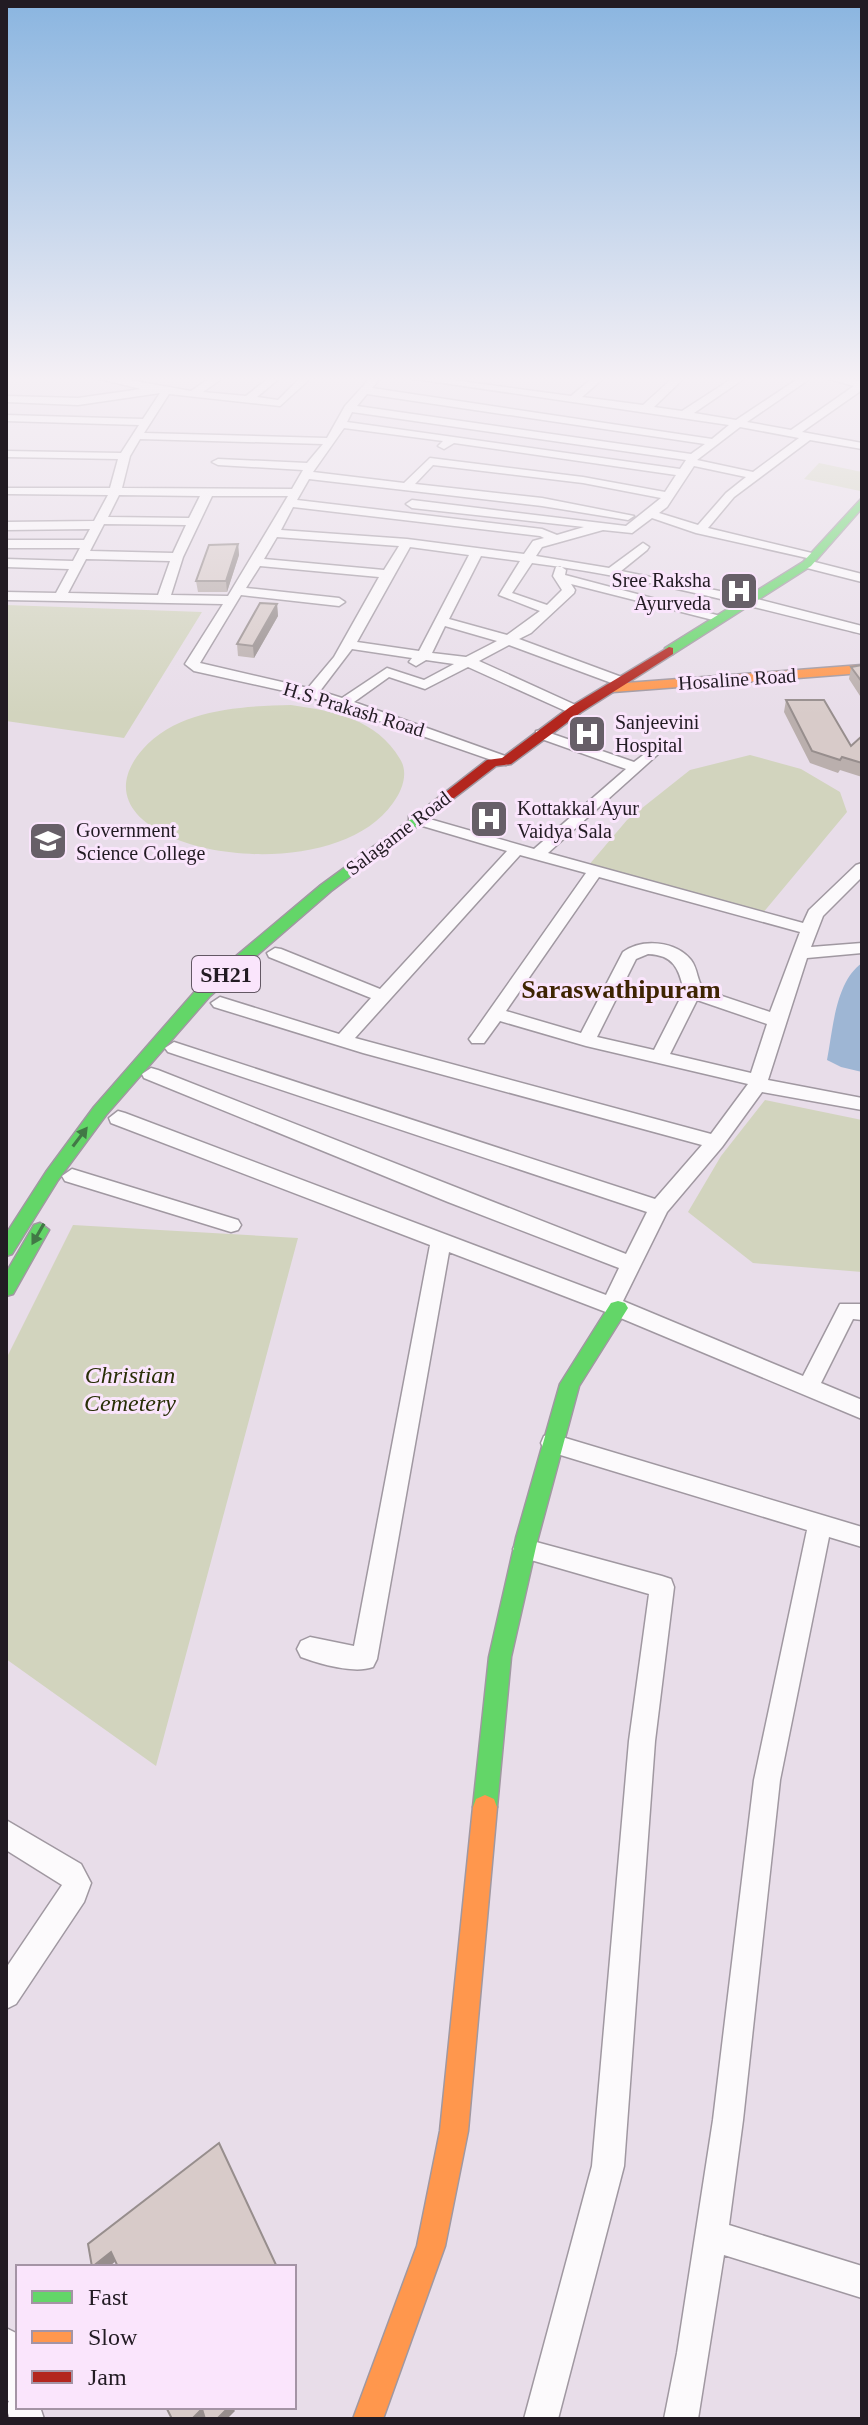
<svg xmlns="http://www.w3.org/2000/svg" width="868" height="2425" viewBox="0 0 868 2425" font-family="Georgia,serif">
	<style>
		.green { fill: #d2d4be }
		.water { fill: #9eb6d4 }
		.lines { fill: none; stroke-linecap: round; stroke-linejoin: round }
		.street-casing { stroke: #a098a1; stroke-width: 3 }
		.fast-casing { stroke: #a098a1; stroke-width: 3 }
		.slow-casing { stroke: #a098a1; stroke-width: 3 }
		.jam-casing { stroke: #a098a1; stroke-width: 3 }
		.street { fill: #fcfafc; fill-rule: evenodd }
		.fast { fill: #63d668; fill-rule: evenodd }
		.slow { fill: #ff974d; fill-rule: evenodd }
		.jam { fill: #b3261e; fill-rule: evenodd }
		.wall { fill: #baafad }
		.shaded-wall { fill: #978e8d }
		.building { fill: #d8cbc9; stroke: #978e8d; stroke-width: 2 }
		.oneway { fill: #427846 }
		.labels { text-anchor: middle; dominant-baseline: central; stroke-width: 6; stroke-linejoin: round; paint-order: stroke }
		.far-poi-label { font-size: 20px; fill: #221b23; stroke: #fae5fc; text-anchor: start }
		.far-street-label { font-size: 20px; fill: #221b23; stroke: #fae5fc }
		.shield { fill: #fae5fc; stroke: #635864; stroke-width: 2 }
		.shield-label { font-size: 22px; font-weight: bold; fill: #221b23 }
		.park-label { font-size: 24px; font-style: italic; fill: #292f07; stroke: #fae5fc }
		.neighbourhood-label { font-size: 26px; font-weight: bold; fill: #3e2402; stroke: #fae5fc }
	</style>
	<rect width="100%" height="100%" fill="#e8dde9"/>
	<path class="green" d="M819,463L862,472V488L860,491L804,479Z
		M6,605L202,612L124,738L6,721Z
		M291,705C333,711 377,719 400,759C409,773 402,791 393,803C326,899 56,848 143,749C178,709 242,706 291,705Z
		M750,755L801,769L840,792L847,812L762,914L588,866L627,820L690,770Z
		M765,1100L862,1120V1272L753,1263L688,1212L721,1156Z
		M73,1225L298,1238L156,1766L6,1659V1359Z"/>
	<path class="water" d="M862,963V1072L841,1067L827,1060C833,1030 835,982 862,963Z"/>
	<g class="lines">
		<g class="street-casing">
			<path id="street" d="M88,376H107L191,391L213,376H225L203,392L246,396L271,376H282L257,397L278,400L302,376H313L280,406L169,394L144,433L327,438L345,406L372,376H382L372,388L712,439L729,425L395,376H422L571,396L595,376H606L582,397L643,405L675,376H686L654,407L682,411L736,376H748L694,413L736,420L802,376H814L747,422L791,430L854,386L818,376L862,381V390L802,432L862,443V449L810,440L734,497L708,528L816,554V560L696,533L652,518L632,533L603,530L542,547L536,556L609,568L643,543L649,547L647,550L621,571L749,597L862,626V634C753,607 643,577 532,563L512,593L547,605L562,590L553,576L556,567L560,566L566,570L565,575L728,618L721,622L571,584L575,590L574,593L531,633L519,639L627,679V685H617L509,645L479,661L580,707V713H570L468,667L425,689L389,677L354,702L511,758L513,761L506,765L307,696L194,671L185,664L223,604L6,600V592L56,593L69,569L6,567V559L73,561L80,548H6V540H84L90,529L6,530V522L94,521L108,495L6,494V488H110L118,459L6,457V451L121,453L139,425L6,421V415L143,419L160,393L78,405L6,402V396L78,398L141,389ZM367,394L705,444L691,454L357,406ZM352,412L686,460L680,469L347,422ZM740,427L799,438L753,472L697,460ZM344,428L443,441L438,446L444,449L454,443L676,475L665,492L583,477L430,458L404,483L313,472ZM140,439L323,444L307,463L218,459L212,462L218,465L303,470L292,489L122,488L130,456ZM433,465L583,483L661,498L626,526L412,500L406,504L412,508L584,527L557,535L542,529L297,500L309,479L542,506L628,520L634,516L542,498L415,484ZM694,466L746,477L726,493L698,525L659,513L667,507ZM119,495L200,496L189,518L108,517ZM212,496H288L228,596L171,595L183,557ZM293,507L540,536L544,538L533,541L524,554L407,539L281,530ZM104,524L186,525L173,553L90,551ZM277,537L399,546L384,570L264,559ZM410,547L469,555L419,651L357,642ZM481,556L520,561L499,595L540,611L507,635L449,619ZM86,559L170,561L158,595L68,593ZM260,566L379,577L334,657L308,688L200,663L241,595L339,606L345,602L339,598L246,588ZM445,626L497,641L466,657L432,653ZM352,649L412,658L409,662L416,666L426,660L454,664L424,680L387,668L342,698L320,691Z
				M807,560L862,574V582L803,567L801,564Z
				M541,730L634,762L659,743L666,747L548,853L803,923L809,910L856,865L862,863V877L823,916L811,947L862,943V953L807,958L768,1080L862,1098V1110L762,1092L722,1147L667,1212L623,1301L803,1376L840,1304H862V1320L853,1319L821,1383L862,1400V1419L611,1314L449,1252L377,1659L373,1667C354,1674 320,1664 301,1657L297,1649L301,1641L310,1637L354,1646L430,1245L111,1123L109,1118L118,1111L125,1113L606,1295L619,1268L448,1202L144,1078L142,1074L151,1068L158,1070L626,1254L647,1212L168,1052L165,1048L174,1042L180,1044L655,1199L702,1145L363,1053L214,1007L211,1003L220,997L339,1034L371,998L269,957L267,953L275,948L281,949L380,989L507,851L409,822V816H419L534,849L626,769L536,737V731ZM520,855L586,873L472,1035L469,1039L472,1043H484L500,1021L586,1046L748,1084L711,1134L355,1038ZM599,877L800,932L770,1012L704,990C697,982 698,969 691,960C676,941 642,938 623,952L581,1033L506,1011ZM648,954C674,955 679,969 684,991L654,1050L597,1037L636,959ZM697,1000L767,1024L751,1073L670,1054Z
				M72,1169L238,1220L241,1225L238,1230L231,1232L65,1181L62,1176Z
				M552,1434L862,1527V1547L829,1537L780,1780L743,2120L729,2225L862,2266V2298L724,2255L698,2419H664L677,2353L713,2120L754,1780L807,1530L544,1450L541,1443L544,1436Z
				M525,1539L662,1576L671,1579L674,1587L655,1741L624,2166L558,2419H524L592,2166L629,1741L649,1594L517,1556L513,1549L517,1542Z
				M6,1820L81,1864L91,1883L84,1902L16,2004L6,2009V1968L62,1885L6,1850Z
				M6,2328L18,2334V2407H40L44,2419H10L6,2407L9,2401L6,2400Z"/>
		</g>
		<g class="fast-casing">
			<path id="fast" d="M862,498V508L811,566L673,654H665V648L803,562Z
				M436,801L441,802V808L331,891L210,996L106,1115L58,1180L12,1254L6,1256V1234L46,1172L94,1107L198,988L321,885Z
				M40,1223L49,1230L13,1294L6,1296V1273L34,1225Z
				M618,1301L625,1303L628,1308L579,1386L538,1538L511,1657L497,1807L494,1815L485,1819L476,1815L473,1807L489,1657L516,1538L560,1384L611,1303Z"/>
		</g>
		<g class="slow-casing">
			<path id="slow" d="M862,665V673L613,692L607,688L613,684Z
				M485,1795L494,1799L497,1807L468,2131L445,2246L383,2419H353L417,2246L440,2131L473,1807L476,1799Z"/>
		</g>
		<g class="jam-casing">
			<path id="jam" d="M669,647L673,648V654L580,713L511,764L496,766L441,808H431L429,805L487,760L502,758L570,707Z"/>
		</g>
		<use href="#street" class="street"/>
		<use href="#fast" class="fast"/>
		<use href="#slow" class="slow"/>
		<use href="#jam" class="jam"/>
	</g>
	<path class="wall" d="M238,544L239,555L227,592H198L196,581Z
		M277,604L278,616L254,658L238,656L237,644Z
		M862,665V699L849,679L851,667Z
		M786,700L851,746L862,736V777L840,770L838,773L810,763L784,712Z"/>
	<path class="shaded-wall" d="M238,544L239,555L227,592L226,581Z
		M277,604L278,616L254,658L253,646Z
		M111,2252L117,2260L109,2267H93Z
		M229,2407H232L235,2411L227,2419H217Z
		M202,2409L207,2415L203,2419H192Z"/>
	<path class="building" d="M238,544L226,581H196L209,545Z
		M260,603L277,604L253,646L237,644Z
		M862,665V682L851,667Z
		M786,700H824L851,746L862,736V763L842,757L840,760L812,751Z
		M219,2143L277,2267H118L111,2252L92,2267L88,2244Z
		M166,2407H229L217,2419H205L202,2409L192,2419H172Z"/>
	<defs><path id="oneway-solid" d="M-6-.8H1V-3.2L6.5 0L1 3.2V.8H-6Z" transform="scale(2)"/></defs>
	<g class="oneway">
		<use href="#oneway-solid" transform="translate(80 1137) rotate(-53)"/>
		<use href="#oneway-solid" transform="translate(38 1234) rotate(120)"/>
	</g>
	<linearGradient id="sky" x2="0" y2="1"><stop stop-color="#8ab5e0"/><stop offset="0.53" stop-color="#f5f0f5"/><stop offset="1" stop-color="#f5f0f5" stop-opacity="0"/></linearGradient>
	<rect width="868" height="715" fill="url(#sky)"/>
	<defs>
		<g id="hospital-square" transform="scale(2)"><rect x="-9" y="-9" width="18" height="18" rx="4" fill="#675f68" stroke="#fae5fc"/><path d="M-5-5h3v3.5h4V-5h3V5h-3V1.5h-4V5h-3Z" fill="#fff"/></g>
		<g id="university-square" transform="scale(2)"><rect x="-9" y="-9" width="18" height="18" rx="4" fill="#675f68" stroke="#fae5fc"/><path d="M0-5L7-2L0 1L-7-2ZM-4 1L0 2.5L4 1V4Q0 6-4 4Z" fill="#fff"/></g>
	</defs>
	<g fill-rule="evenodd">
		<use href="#hospital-square" x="739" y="591"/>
		<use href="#hospital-square" x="587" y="734"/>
		<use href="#hospital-square" x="489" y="819"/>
		<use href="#university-square" x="48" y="841"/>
	</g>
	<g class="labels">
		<g class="far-poi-label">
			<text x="711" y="580" text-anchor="end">Sree Raksha<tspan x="711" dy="23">Ayurveda</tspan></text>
			<text x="615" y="722">Sanjeevini<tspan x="615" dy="23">Hospital</tspan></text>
			<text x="517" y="808">Kottakkal Ayur<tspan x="517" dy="23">Vaidya Sala</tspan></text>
			<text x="76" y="830">Government<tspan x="76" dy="23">Science College</tspan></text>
		</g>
		<g class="far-street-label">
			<text transform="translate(737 679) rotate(-4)">Hosaline Road</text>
			<text transform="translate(354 709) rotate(17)">H.S Prakash Road</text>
			<text transform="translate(398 833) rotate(-37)">Salagame Road</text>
		</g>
		<rect class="shield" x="192" y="956" width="68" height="36" rx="6"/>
		<g class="shield-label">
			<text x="226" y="974">SH21</text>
		</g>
		<g class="park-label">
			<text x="130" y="1375">Christian<tspan x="130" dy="28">Cemetery</tspan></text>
		</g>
		<g class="neighbourhood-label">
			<text x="621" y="989">Saraswathipuram</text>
		</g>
	</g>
	<rect width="868" height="2425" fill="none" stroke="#221b23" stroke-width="16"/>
	<rect x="16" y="2265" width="280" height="144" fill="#fae5fc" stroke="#a494a5" stroke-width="2"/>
	<rect x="32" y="2291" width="40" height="12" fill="#63d668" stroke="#a494a5" stroke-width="2"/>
	<text x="88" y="2305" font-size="24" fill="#221b23">Fast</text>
	<rect x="32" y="2331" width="40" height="12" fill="#ff974d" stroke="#a494a5" stroke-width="2"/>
	<text x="88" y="2345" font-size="24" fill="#221b23">Slow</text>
	<rect x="32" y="2371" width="40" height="12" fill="#b3261e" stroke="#a494a5" stroke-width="2"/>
	<text x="88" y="2385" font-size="24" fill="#221b23">Jam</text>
</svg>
